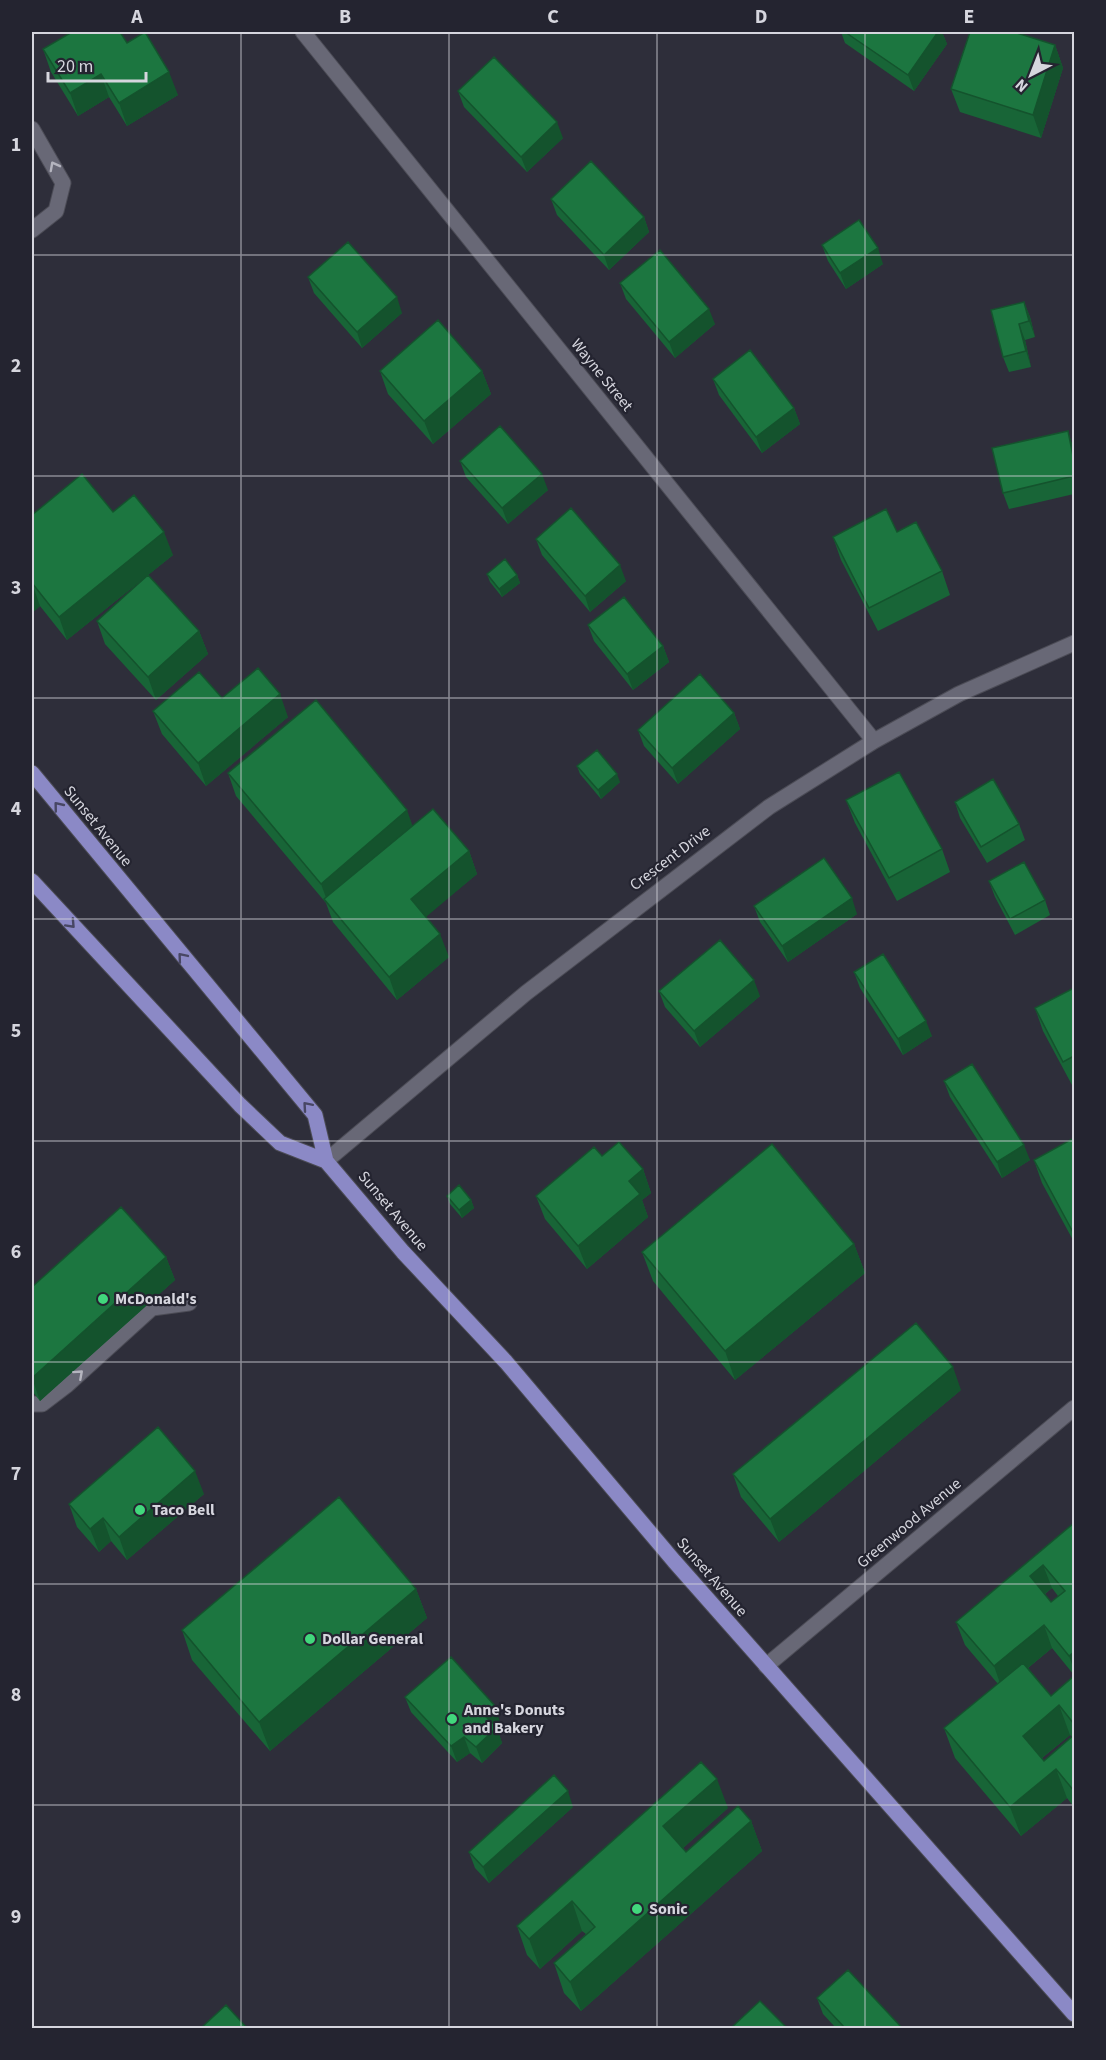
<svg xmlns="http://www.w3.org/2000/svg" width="1106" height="2060" viewBox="0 0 1106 2060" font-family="'Source Sans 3',sans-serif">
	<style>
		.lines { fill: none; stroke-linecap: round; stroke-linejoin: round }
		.service-casing { stroke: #4c4c56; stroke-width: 17 }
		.minor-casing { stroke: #4c4c56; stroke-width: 17 }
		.primary-casing { stroke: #4c4c56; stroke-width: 17 }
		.service { stroke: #686876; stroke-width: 15 }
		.minor { stroke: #686876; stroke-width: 15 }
		.primary { stroke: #8b89c6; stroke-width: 15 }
		.wall { fill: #186537; fill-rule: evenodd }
		.shaded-wall { fill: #14532d }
		.building { fill: #1c7640; stroke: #14532d; stroke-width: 1.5; fill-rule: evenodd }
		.oneway { stroke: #b5b5bf }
		.oneway2 { stroke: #484764 }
		.grid { fill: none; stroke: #d6d6de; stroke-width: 1.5; stroke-opacity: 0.55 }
		.poi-dot { fill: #41d77c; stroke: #242430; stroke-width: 2 }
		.labels { text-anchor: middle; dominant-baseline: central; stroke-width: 4.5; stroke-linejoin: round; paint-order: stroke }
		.street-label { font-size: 16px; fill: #d6d6de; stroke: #242430 }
		.poi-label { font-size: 16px; font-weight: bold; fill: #d6d6de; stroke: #242430; text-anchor: start }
		.neatline { fill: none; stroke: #d6d6de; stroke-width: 2 }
		.grid-label { font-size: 20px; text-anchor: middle; font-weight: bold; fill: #d6d6de }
	</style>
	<rect width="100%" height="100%" fill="#2e2e3a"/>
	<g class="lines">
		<g class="service-casing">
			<path id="service" d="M32,129L63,183L56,211L32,230
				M32,1404H42L67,1385L152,1308L189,1303"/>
		</g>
		<g class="minor-casing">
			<path id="minor" d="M303,32L874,741
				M326,1161L526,993L769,807L874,741L959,694L1074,643
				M766,1666L1074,1408"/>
		</g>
		<g class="primary-casing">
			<path id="primary" d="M32,773L315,1115L326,1161L403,1252L506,1362L674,1561L1074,2014
				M32,881L240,1105L280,1143L326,1161"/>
		</g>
		<use href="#service" class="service"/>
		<use href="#minor" class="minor"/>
		<use href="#primary" class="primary"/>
	</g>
	<path class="wall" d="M841,32H942L947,44L914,91L845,43Z
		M127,43L178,95L127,126L109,97L78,116L51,72L43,49Z
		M1055,45L1063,68L1041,138L960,112L951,89Z
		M458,91L563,138L527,172L464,107Z
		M551,199L644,217L649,232L609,270L557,215Z
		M822,245L883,264L846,289L828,261Z
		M308,277L402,313L362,348L314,293Z
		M620,283L715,324L675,358L626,299Z
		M1024,302L1030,317L1035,337L1025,340L1031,367L1009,372L1003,357Z
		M380,371H482L491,394L433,444L388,394Z
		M713,379L794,408L800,424L762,453L719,395Z
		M1068,431L1074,452V494L1009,509L1003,493Z
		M460,461L548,490L508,524L466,477Z
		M113,512L173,555L67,640L40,606L32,613V515Z
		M897,532L942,571L950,595L878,631L841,560L833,537Z
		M536,539L626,581L590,612L542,555Z
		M487,574L517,575L520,583L502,597L490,582Z
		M97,621L199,631L208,654L156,700L105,644Z
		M588,625L663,646L669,662L633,690L594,641Z
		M222,698L288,717L206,786L162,734L153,711Z
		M734,713L740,729L678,784L644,746L638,730Z
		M577,766L620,782L601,799L580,774Z
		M228,773L413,826L469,851L477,874L426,916L449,957L397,1000L333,922L326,903L236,796Z
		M846,800L942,849L950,872L897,901L855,823Z
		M955,802L1019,824L1025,840L987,863L960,818Z
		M989,881L1045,900L1050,915L1015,935L995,897Z
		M754,906L857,914L788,962L760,922Z
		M854,972L932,1036L903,1055L860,988Z
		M1074,988V1083L1072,1085L1043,1031L1035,1008Z
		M659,991L760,996L700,1047L665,1007Z
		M944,1081L1030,1160L1002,1178L950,1097Z
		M1074,1138V1242L1042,1183L1034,1160Z
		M602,1156L643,1169L651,1193L642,1200L648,1217L587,1269L545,1219L536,1196Z
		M447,1196L471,1200L474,1208L462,1218L450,1204Z
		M854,1244L865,1273L735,1380L653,1281L642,1252Z
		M166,1257L175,1280L40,1401L32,1391V1287Z
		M961,1390L779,1542L741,1497L733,1474Z
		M204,1494L127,1560L111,1541L99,1552L77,1527L69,1504Z
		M1074,1523V1675L1052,1648L1028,1668L1051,1696L1074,1676V1807L1067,1798L1021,1836L955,1758L944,1728L998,1684L965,1645L956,1622ZM1052,1588L1058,1596L1051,1602L1045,1594ZM1070,1735L1072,1737L1044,1761L1042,1758Z
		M416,1589L427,1618L270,1751L192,1660L182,1630Z
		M405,1697L500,1722L496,1726L502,1743L482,1763L470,1753L457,1762L411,1712Z
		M573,1807L489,1883L475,1868L469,1852Z
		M728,1808L683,1848L686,1852L751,1821L762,1851L581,2011L564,1993L554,1963L586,1934L582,1931L540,1969L527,1955L517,1926Z
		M817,1998L902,2028H836L823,2014Z"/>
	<path class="shaded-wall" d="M938,32H942L947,44L914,91L908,75Z
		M1055,45L1063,68L1041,138L1033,115Z
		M169,72L178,95L127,126L119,103Z
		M101,74L109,97L78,116L70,93Z
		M557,122L563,138L527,172L521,157Z
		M644,217L649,232L609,270L604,255Z
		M878,248L883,264L846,289L840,273Z
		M397,297L402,313L362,348L357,332Z
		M1024,302L1030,317L1035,337L1029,321Z
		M709,309L715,324L675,358L669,342Z
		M1019,324L1025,340L1031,367L1026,351Z
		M482,371L491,394L433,444L424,421Z
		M794,408L800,424L762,453L756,437Z
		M1068,431L1073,447L1074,452V461Z
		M542,474L548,490L508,524L502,508Z
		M164,532L173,555L67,640L59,617Z
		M620,565L626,581L590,612L585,596Z
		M517,575L520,583L502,597L499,589Z
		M32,583L40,606L32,613Z
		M199,631L208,654L156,700L148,677Z
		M663,646L669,662L633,690L627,674Z
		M280,694L288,717L206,786L198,763Z
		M734,713L740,729L678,784L672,768Z
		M617,774L620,782L601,799L598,790Z
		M407,810L415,833L328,903L321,884Z
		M469,851L477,874L420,922L411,899Z
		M852,898L857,914L788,962L782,946Z
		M440,934L449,957L397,1000L389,977Z
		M754,980L760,996L700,1047L694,1031Z
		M926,1021L932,1036L903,1055L898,1039Z
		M1024,1145L1030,1160L1002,1178L997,1162Z
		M643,1169L651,1193L642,1200L648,1217L587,1269L578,1246L629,1181Z
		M471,1200L474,1208L462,1218L459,1210Z
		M854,1244L865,1273L735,1380L725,1351Z
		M166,1257L175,1280L40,1401L32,1378Z
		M953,1367L961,1390L779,1542L770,1519Z
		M195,1471L204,1494L127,1560L119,1537Z
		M103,1518L111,1541L99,1552L90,1529Z
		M1043,1565L1052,1588L1038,1599L1030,1576Z
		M416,1589L427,1618L270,1751L259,1722Z
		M1044,1625L1052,1648L1002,1689L994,1666Z
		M1074,1652V1670L1069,1656Z
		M1059,1705L1070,1735L1033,1765L1023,1736Z
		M495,1706L500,1722L489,1731L484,1715Z
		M497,1727L502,1743L482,1763L476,1747Z
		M464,1737L470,1753L457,1762L451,1746Z
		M1056,1769L1067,1798L1021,1836L1010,1807Z
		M717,1779L728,1808L674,1856L663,1826Z
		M568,1791L573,1807L489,1883L483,1867Z
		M751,1821L762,1851L581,2011L570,1982Z
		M572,1901L582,1931L540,1969L529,1939Z"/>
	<path class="building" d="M72,32H120L127,43L145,32L169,72L119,103L101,74L70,93L43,49Z
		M845,32H938L908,75Z
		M970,32H1014L1055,45L1033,115L951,89Z
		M494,57L557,122L521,157L458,91Z
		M591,161L644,217L604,255L551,199Z
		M859,220L878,248L840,273L822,245Z
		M348,242L397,297L357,332L308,277Z
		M660,250L709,309L669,342L620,283Z
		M1024,302L1029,321L1019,324L1026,351L1003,357L991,310Z
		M438,320L482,371L424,421L380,371Z
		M750,350L794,408L756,437L713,379Z
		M500,426L542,474L502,508L460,461Z
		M1068,431L1074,461V476L1003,493L992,448Z
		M82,474L113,512L134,495L164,532L59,617L32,583V515Z
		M571,508L620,565L585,596L536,539Z
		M886,509L897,532L916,522L942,571L869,608L833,537Z
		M505,559L517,575L499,589L487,574Z
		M148,575L199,631L148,677L97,621Z
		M624,597L663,646L627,674L588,625Z
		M258,668L280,694L198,763L153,711L199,672L222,698Z
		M700,674L734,713L672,768L638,730Z
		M316,700L407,810L321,884L228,773Z
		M597,750L617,774L598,790L577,766Z
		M899,772L942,849L889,878L846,800Z
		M993,779L1019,824L981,847L955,802Z
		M433,809L469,851L411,899L440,934L389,977L324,899Z
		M824,858L852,898L782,946L754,906Z
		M1024,862L1045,900L1010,919L989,881Z
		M720,940L754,980L694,1031L659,991Z
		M883,954L926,1021L898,1039L854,972Z
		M1074,988V1056L1063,1062L1035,1008Z
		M972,1064L1024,1145L997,1162L944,1081Z
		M1074,1138V1234L1034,1160Z
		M619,1142L643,1169L629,1181L640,1194L578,1246L536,1196L594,1147L602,1156Z
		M772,1144L854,1244L725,1351L642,1252Z
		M459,1185L471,1200L459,1210L447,1196Z
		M121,1207L166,1257L32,1378V1287Z
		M916,1323L953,1367L770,1519L733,1474Z
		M158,1427L195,1471L119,1537L103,1518L90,1529L69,1504Z
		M339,1497L416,1589L259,1722L182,1630Z
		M1074,1523V1652L1069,1656L1044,1625L994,1666L956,1622ZM1043,1565L1065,1591L1051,1602L1030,1576Z
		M451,1657L495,1706L484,1715L497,1727L476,1747L464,1737L451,1746L405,1697Z
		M1023,1663L1051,1696L1074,1676V1724L1059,1705L1023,1736L1044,1761L1074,1735V1791L1056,1769L1010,1807L944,1728Z
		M701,1762L717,1779L663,1826L686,1852L738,1806L751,1821L570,1982L554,1963L595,1927L572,1901L529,1939L517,1926Z
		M554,1775L568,1791L483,1867L469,1852Z
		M848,1970L902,2028H845L817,1998Z
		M760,2001L787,2028H731Z
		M226,2005L247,2028H201Z"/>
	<defs><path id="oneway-chevron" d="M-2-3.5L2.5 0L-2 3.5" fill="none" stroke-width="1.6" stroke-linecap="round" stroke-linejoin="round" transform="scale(1.5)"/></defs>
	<g class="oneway">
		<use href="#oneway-chevron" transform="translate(54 166) rotate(-118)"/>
		<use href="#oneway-chevron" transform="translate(79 1374) rotate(-42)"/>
	</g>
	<g class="oneway2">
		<use href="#oneway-chevron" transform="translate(58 806) rotate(-129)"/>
		<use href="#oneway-chevron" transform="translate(71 924) rotate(47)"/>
		<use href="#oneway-chevron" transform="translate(182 957) rotate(-130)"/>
		<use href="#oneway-chevron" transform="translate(307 1106) rotate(-131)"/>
	</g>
	<path class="grid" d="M241,32V2028M449,32V2028M657,32V2028M865,32V2028M32,255H1074M32,476H1074M32,698H1074M32,919H1074M32,1141H1074M32,1362H1074M32,1584H1074M32,1805H1074"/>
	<g class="poi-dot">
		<circle cx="103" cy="1299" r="6"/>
		<circle cx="140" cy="1510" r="6"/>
		<circle cx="310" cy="1639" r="6"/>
		<circle cx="452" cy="1719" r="6"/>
		<circle cx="637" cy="1909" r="6"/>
	</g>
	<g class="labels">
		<g class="street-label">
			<text transform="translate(602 375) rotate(51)">Wayne Street</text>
			<text transform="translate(98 826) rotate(51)">Sunset Avenue</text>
			<text transform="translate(670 858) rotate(-37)">Crescent Drive</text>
			<text transform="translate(393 1211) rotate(50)">Sunset Avenue</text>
			<text transform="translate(909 1523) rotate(-40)">Greenwood Avenue</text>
			<text transform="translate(712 1577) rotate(49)">Sunset Avenue</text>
		</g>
		<g class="poi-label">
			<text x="115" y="1299">McDonald's</text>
			<text x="152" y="1510">Taco Bell</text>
			<text x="322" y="1639">Dollar General</text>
			<text x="464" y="1710">Anne's Donuts<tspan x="464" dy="18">and Bakery</tspan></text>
			<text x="649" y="1909">Sonic</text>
		</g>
	</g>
	<rect width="1106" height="2060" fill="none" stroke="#242430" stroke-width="66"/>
	<g transform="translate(1031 75) rotate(222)" stroke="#242430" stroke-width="4.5" paint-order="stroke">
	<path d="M0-4.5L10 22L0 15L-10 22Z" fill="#d6d6de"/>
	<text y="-9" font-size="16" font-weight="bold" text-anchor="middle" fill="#d6d6de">N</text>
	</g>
	<path d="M48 72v9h98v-9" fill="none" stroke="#d6d6de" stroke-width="3"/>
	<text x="57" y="72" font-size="18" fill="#d6d6de" stroke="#242430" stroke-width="4.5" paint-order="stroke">20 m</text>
	<rect x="33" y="33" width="1040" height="1994" class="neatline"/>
	<g class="grid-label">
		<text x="137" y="23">A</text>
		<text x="345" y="23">B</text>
		<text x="553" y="23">C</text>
		<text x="761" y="23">D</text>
		<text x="969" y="23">E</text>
		<text x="16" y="151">1</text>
		<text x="16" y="372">2</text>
		<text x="16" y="594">3</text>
		<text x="16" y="815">4</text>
		<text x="16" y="1037">5</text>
		<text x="16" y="1258">6</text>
		<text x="16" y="1480">7</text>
		<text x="16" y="1701">8</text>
		<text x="16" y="1923">9</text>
	</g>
</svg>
